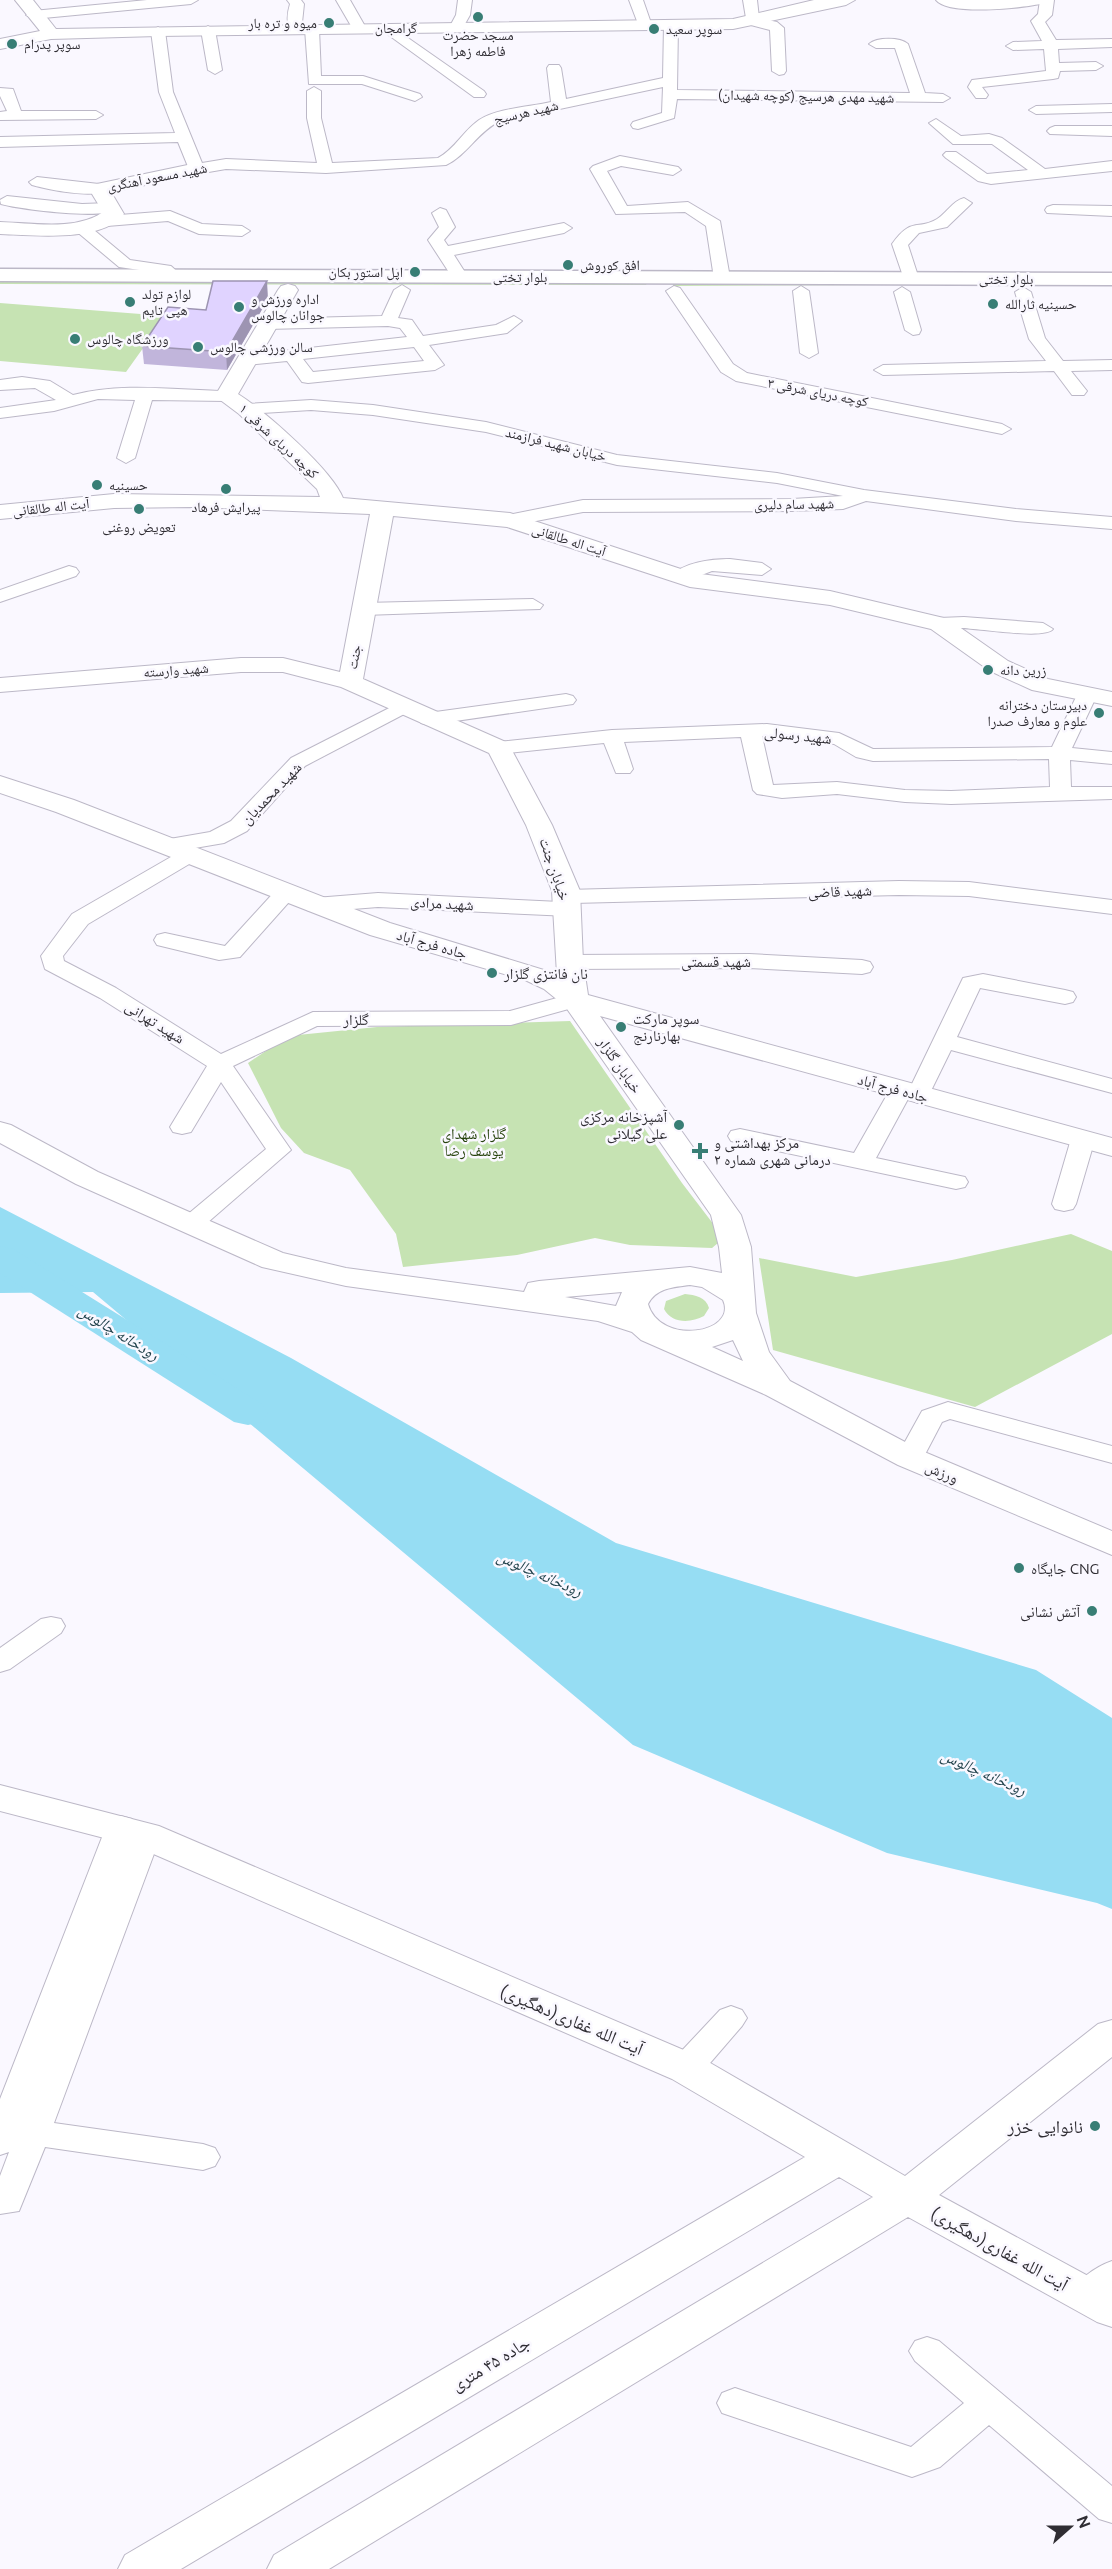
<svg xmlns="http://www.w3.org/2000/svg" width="1112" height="2569" viewBox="0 0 1112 2569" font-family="Ubuntu,'Noto Naskh Arabic',sans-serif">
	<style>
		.green { fill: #c6e3b3 }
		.water { fill: #96ddf3 }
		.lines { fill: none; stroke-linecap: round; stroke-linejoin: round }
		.river { fill: #96ddf3; fill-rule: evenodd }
		.minor-casing { stroke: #bcb8c7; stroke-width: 2 }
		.tertiary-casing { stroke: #bcb8c7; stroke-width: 2 }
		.secondary-casing { stroke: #bcb8c7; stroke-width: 3 }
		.minor { fill: #fff; fill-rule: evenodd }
		.tertiary { fill: #fff; fill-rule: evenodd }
		.secondary { fill: #fff; fill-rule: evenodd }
		.wall { fill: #c1b5db }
		.shaded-wall { fill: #9d94b2 }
		.building { fill: #e0d3ff; stroke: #9d94b2; stroke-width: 1.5 }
		.poi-dot { fill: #387e75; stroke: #faf8ff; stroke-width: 2 }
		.labels { text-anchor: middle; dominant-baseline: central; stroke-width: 5; stroke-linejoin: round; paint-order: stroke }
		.far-poi-label { font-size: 14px; fill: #2f2d33; stroke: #faf8ff; text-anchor: start }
		.far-street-label { font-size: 14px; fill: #2f2d33; stroke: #faf8ff }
		.street-label { font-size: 15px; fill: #2f2d33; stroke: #faf8ff }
		.poi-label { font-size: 15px; fill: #2f2d33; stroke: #faf8ff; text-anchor: start }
		.park-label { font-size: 15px; fill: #27430d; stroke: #faf8ff }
		.water-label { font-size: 16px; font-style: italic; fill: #1c3e48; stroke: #faf8ff }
		.near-street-label { font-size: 18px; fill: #2f2d33; stroke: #faf8ff }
		.near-poi-label { font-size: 18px; fill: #2f2d33; stroke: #faf8ff; text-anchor: end }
	</style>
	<rect width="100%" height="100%" fill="#faf8ff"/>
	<path class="green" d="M0,281L647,283L646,285L0,284Z
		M673,284H1112L673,286Z
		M0,303L166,316L126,372L0,361Z
		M570,1021L682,1183L724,1238L712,1248L630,1245L595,1238L517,1255L403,1267L396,1234L350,1170L304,1153L281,1128L248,1063L288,1036L377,1027Z
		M1071,1234L1112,1251V1334L975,1407L773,1350L759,1258L856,1277L952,1260Z
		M685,1294C695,1295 706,1297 709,1308L704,1316C691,1323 672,1324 664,1309L666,1301Z"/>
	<path class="water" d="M0,1207L291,1358L616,1543L1036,1670L1112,1718V1909L1097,1903L887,1853L633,1745L93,1292L0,1293Z"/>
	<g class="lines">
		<path class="river" d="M0,1246L13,1249L262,1404L268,1413L262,1422L248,1425L234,1422L0,1273Z"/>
		<g class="minor-casing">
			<path id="minor" d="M147,0H198L191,4L33,19L26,15L33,11Z
				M287,0H301L304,4L301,32H291C286,23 287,14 290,4Z
				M336,0H350L366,28L364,31H354Z
				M458,0H472L470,15L461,31L456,32L449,28L456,15Z
				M629,0H643L652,26L650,29H640Z
				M743,0H757L759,18L777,22L784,28L786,71L784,74L779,75L772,71L770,30L747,24Z
				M1040,0H1054L1052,15L1045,22L1056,40L1112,39V47L1058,49L1059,63L1096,62L1103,66L1096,70L1060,71L1058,78L1053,79L982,87L988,95L986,98H976L968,87L972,80L1046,71L1044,49L1013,50L1006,46L1013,42L1042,41L1031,21L1038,14Z
				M671,21L678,25L677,90L910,93L895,48H876L869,44C877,37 900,37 908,44L925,93L943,94L950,98L943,102L677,99L674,118L638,129L633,128L631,125L633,122L662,113L663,87L498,122C477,133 467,155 446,165L326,173L226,169L197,174L189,169L178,142L0,147V137L175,133L159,92L151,31L158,27L165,31L173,92L202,163L226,159L317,163L307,118V91L314,87L321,91V118L332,163L438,158C455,149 463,131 479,120C498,108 529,107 551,102L547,68L549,65H559L561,68L566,99L663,78L664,25Z
				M388,24L484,91L486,94L484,97H474L383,31V25Z
				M312,25L319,29L321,76H363L420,94L422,97L415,101L362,84H309L305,29Z
				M208,26L215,30L222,70L215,74L208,70L201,30Z
				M0,88L13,89L21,111H96L103,115L96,119L0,120V112L7,111L0,96Z
				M1112,104V112L1036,114L1029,110L1036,106Z
				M936,119L961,136L989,134L1002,138L1045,169L1112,161V171L991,184L978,181L946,158L943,155L946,152H956L987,174L1028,170L992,144H953L929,123Z
				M1055,126H1112V136L1050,134L1047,131L1050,128Z
				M620,156L678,167L681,170L673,175L621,166L607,171L627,206L688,202L720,221L730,278L728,281H716L714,278L706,226L685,212L616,214L590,169L593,166Z
				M37,177L99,184L107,189C97,200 46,189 32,185L29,182Z
				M7,196L82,204L110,203L118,208C107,221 20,209 1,204L0,200Z
				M964,198L972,203L947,227L919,233L908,245L919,279L911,284L905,282L892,244C912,216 917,231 937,219C947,213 952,201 964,198Z
				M1053,205L1112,206V216L1047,213L1045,210L1047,207Z
				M440,208L446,210L455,227L444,240L448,246L564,223L572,228L564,233L454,255L468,277L460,282L454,280L428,240L439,227L432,213Z
				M170,211L202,224L242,226L250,231L242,236L199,234L168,221L107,226L99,221L107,216Z
				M82,223L88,225L130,260L171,266L182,276L174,281L160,273L119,267L76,231L74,228Z
				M402,285L410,290L398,318L412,320L423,336L496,325L514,316L522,321L507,333L429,345L444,365L435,370L308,383L302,382L287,361L247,365L238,360L247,355L407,337L400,328L388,326L267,329L259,324L267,319L382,316L394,290ZM414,347L424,361L313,372L303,359Z
				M674,286L680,288L733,364L747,373L1002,424L1011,429L1002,434L736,381L721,372L666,291Z
				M801,286L809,291L818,353L809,358L800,353L793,291Z
				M902,287L910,292L921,330L919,334L913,335L905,330L894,292Z
				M1023,287L1031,292L1045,338L1063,361L1112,360V370L1071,371L1087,391L1084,395H1072L1054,371L883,375L874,370L883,365L1046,361L1029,339L1015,292Z
				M22,377L50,381L73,395C121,382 176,390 226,391L235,396L226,401L152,400L135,458L126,463L117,458L135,400L98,399L54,411L0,418V408L56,400L35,388L0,390V380Z
				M311,400L373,405L486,422L617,455L777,473L864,490L1016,509L1112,517V529L1016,521L866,501L843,509L792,511L583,512L510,526L501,520L503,516L583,500L792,499L843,496L777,483L617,465L486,432L373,415L311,410L247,414L238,409L247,404Z
				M730,559L762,563L771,569L762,575L712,571L681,583L671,577C682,562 712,559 730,559Z
				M69,566L76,568L79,572L76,576L0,602V590Z
				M533,599L543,605L540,609L364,615L354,609L364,603Z
				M964,617L1043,623L1053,629C1045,640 977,628 960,628C950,628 936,633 929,624L939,618Z
				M1087,689L1094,691L1097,695L1072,748L1112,752V764L1070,760L1071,787H1112V799L951,804L905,802L837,794L782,798L757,794L753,790L741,737L624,742L633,769L630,773H616L604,743L499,754L492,752L489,748L492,744L499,742L612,730L767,724L839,733L873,749L1052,747L1077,695L1080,691ZM762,736L834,744L856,757L873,761L1049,759L1050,787L951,791L905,790L837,782L773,785Z
				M566,694L573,696L576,700L573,704L428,725L421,723L418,719L421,715L428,713Z
				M403,701L410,703L413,707L410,711L305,766L247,831L224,843L189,849L196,850L199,855L196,860L88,924L63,956L64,961L116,988L221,1054L313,1012L510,1011L575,993L583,995L586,1000L583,1005L511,1025L317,1026L233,1066L291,1150L199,1230L190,1232L181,1230L178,1225L181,1220L266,1149L221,1082L191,1132L182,1134L173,1132L170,1127L207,1066L100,998L45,969L41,956L72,914L183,850L166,852L158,851L155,846L158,841L210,832L231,821L291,758Z
				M899,881L969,882L1112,900V914L969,896L899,895L573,903L580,909L577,914L569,916L378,907L315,912L307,910L304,905L307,900L315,898L378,893L560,902L556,897L559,892L567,890Z
				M286,886L294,888L297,893L240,957L219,960L157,945L154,940L157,935L165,933L225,946L278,888Z
				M749,954L862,960L870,962L873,967L870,972L862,974L749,968L569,969L561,967L558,962L561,957L569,955Z
				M983,974L1065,990L1073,992L1076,997L1073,1002L1065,1004L980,988L957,1037L1112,1079V1093L951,1050L926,1101L918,1103L908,1099L876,1158L965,1177L968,1182L965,1187L956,1189L740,1143L731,1141L728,1136L731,1131L740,1129L854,1153L892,1086L900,1084L910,1088L963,978Z
				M1083,1132L1092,1134L1095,1139L1076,1204L1073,1209L1064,1211L1055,1209L1052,1204L1071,1139L1074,1134Z
				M948,1402L1112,1446V1463L950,1419L942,1422L920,1464L910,1466L900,1464L896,1458L922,1411Z
				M51,1617L61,1619L65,1626L61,1633L10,1669L0,1672V1648L41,1619Z
				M121,1816L132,1819L136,1827L146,1824L157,1827L161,1835L54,2123L203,2144L215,2148L220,2157L215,2166L203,2170L45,2147L19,2211L0,2214V2176L9,2152L0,2155V2099L106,1827L110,1819Z
				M731,2006L742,2010L747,2018L742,2026L698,2077L686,2080L674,2077L670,2068L674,2059L720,2010Z
				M1112,2261V2295C1099,2306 1091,2311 1074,2306L1069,2296C1077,2280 1095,2267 1112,2261Z
				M927,2337L939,2341L1112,2486V2523L1099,2519L989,2425L940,2467L912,2477L722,2413L717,2403L722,2393L735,2388L911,2447L964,2403L915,2361L909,2351L915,2341Z"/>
		</g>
		<g class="tertiary-casing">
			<path id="tertiary" d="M15,0H33L56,29L733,19L814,0H855L846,5L733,29L158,36L51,39L0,49V39L40,31Z
				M936,0H1043L1040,4C1021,8 949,16 936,0Z
				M197,163L204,165L206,169L204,173L111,192L124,214C103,243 31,235 0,234V222C32,223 76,231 103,212L89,189L92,185Z
				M288,284L295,286L298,290L238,394C265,411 332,470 343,498L510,513L693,573L830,591L948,619L1008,661L1048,679L1112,692V706L1032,690L990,671L931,629L830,605L690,587L507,527L393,516L363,679L508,743L552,825L580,891L583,962L588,995L1112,1138V1156L600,1016L741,1215L751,1247L756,1313L769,1352L790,1381L922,1451L1112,1531V1555L898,1465L766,1395L641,1340L632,1332L598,1321L346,1286L262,1267L76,1184L0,1143V1122L11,1125L98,1172L283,1253L346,1268L524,1292L528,1283L539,1281L690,1267L722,1273L719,1247L711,1215L565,1006L544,989L525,980L370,935L56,812L0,793V776L74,800L390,923L557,974L552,891L526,825L489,753L341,687L283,672H241L0,692V678L241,658H283L340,672L370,514L192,507L114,508L0,519V505L114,494L320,497L317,489L239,414L215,396L278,290L281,286ZM690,1285L702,1287L723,1300C738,1334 660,1346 648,1304C656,1288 674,1287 690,1285ZM622,1292L616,1306L565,1297ZM733,1340L743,1361L712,1347Z
				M0,1785L159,1826L700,2057L905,2176L1098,2024L1112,2020V2057L939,2195L1112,2289V2327L1097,2322L908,2217L329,2569H267L274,2555L873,2197L839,2177L181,2569H118L125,2555L805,2157L672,2079L135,1846L0,1811Z"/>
		</g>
		<g class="secondary-casing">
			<path id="secondary" d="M0,269L1112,273V285L0,281Z"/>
		</g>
		<use href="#minor" class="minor"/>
		<use href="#tertiary" class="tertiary"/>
		<use href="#secondary" class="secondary"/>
	</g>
	<path class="wall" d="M268,299L227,370L144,364L142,346L206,310Z"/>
	<path class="shaded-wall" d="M267,281L268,299L227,370L226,352Z"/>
	<path class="building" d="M213,281H267L226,352L142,346L168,307L206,310Z"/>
	<g class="poi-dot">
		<circle cx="478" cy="17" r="6"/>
		<circle cx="329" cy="23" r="6"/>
		<circle cx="654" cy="29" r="6"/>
		<circle cx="12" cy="44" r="6"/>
		<circle cx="568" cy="265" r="6"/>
		<circle cx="415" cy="272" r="6"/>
		<circle cx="130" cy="302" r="6"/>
		<circle cx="993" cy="304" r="6"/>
		<circle cx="239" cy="307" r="6"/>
		<circle cx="75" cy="339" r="6"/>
		<circle cx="198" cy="347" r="6"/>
		<circle cx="97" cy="485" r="6"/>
		<circle cx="226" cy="489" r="6"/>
		<circle cx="139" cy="509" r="6"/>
		<circle cx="988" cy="670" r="6"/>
		<circle cx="1099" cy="713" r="6"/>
		<circle cx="492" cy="973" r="6"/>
		<circle cx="621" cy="1027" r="6"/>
		<circle cx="679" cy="1125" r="6"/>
		<path d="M697 1142h6v6h6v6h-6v6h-6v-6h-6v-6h6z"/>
		<circle cx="1019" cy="1568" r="6"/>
		<circle cx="1092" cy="1611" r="6"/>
		<circle cx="1095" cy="2126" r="6"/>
	</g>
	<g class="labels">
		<g class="far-poi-label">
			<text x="317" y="23" text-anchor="end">میوه و تره بار</text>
			<text x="666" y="29">سوپر سعید</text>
			<text x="478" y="35" text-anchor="middle">مسجد حضرت<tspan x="478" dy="16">فاطمه زهرا</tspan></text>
			<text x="24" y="44">سوپر پدرام</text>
			<text x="580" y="265">افق کوروش</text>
			<text x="403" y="272" text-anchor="end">اپل استور بکان</text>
			<text x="142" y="294">لوازم تولد<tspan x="142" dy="16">هپی تایم</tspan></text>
			<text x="251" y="299">اداره ورزش و<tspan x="251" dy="16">جوانان چالوس</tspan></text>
			<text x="1005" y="304">حسینیه ثارالله</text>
			<text x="87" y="339">ورزشگاه چالوس</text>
			<text x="210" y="347">سالن ورزشی چالوس</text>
			<text x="109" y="485">حسینیه</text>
			<text x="226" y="507" text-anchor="middle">پیرایش فرهاد</text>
			<text x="139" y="527" text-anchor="middle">تعویض روغنی</text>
			<text x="1000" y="670">زرین دانه</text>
			<text x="1087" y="705" text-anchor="end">دبیرستان دخترانه<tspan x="1087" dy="16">علوم و معارف صدرا</tspan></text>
		</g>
		<g class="far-street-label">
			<text x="396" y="28">گرامجان</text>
			<text transform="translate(806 96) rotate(1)">شهید مهدی هرسیج (کوچه شهیدان)</text>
			<text transform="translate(526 112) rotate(-13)">شهید هرسیج</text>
			<text transform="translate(157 177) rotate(-11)">شهید مسعود آهنگری</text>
			<text x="520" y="277">بلوار تختی</text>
			<text x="1006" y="279">بلوار تختی</text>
			<text transform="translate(818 392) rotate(11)">کوچه دریای شرقی ۳</text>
			<text transform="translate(279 441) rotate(43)">کوچه دریای شرقی ۱</text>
			<text transform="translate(556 444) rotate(14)">خیابان شهید فرازمند</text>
			<text transform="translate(794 504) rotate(-1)">شهید سام دلیری</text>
			<text transform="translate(51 507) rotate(-6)">آیت اله طالقانی</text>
			<text transform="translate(569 540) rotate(18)">آیت اله طالقانی</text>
			<text transform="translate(354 657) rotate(-79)">جنت</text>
			<text transform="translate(176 670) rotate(-4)">شهید وارسته</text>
		</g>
		<g class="street-label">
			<text transform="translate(798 735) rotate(6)">شهید رسولی</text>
			<text transform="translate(271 793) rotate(-46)">شهید محمدیان</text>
			<text transform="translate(555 869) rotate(71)">خیابان جنت</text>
			<text transform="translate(840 891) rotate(-2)">شهید قاضی</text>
			<text transform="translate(442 903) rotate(3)">شهید مرادی</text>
			<text transform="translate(432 944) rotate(16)">جاده فرج آباد</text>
			<text x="716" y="961">شهید قسمتی</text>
			<text x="356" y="1019">گلزار</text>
			<text transform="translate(155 1022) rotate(32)">شهید تهرانی</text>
			<text transform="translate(620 1065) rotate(55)">خیابان گلزار</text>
			<text transform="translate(893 1088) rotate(15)">جاده فرج آباد</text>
			<text transform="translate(942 1472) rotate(23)">ورزش</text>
		</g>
		<g class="poi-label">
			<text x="504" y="973">نان فانتزی گلزار</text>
			<text x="633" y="1018">سوپر مارکت<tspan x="633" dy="17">بهارنارنج</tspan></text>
			<text x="667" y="1116" text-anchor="end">آشپزخانه مرکزی<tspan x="667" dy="17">علی گیلانی</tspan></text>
			<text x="714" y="1142">مرکز بهداشتی و<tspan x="714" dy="17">درمانی شهری شماره ۲</tspan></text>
			<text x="1031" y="1568">جایگاه CNG</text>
			<text x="1080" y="1611" text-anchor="end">آتش نشانی</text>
		</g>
		<g class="park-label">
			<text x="474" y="1133">گلزار شهدای<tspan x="474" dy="17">یوسف رضا</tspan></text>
		</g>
		<g class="water-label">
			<text transform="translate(119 1332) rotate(32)">رودخانه چالوس</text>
			<text transform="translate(540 1573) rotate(24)">رودخانه چالوس</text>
			<text transform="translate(984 1772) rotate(24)">رودخانه چالوس</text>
		</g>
		<g class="near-street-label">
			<text transform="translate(572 2019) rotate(23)">آیت الله غفاری(دهگیری)</text>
			<text transform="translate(1000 2248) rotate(29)">آیت الله غفاری(دهگیری)</text>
			<text transform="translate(490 2363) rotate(-31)">جاده ۴۵ متری</text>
		</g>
		<g class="near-poi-label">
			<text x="1083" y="2126">نانوایی خزر</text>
		</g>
	</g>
	<g transform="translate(1070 2527) rotate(69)" stroke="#faf8ff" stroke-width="4.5" paint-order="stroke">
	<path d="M0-4.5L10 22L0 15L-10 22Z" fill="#2f2d33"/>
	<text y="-9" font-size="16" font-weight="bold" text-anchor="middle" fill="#2f2d33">N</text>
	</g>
</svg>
